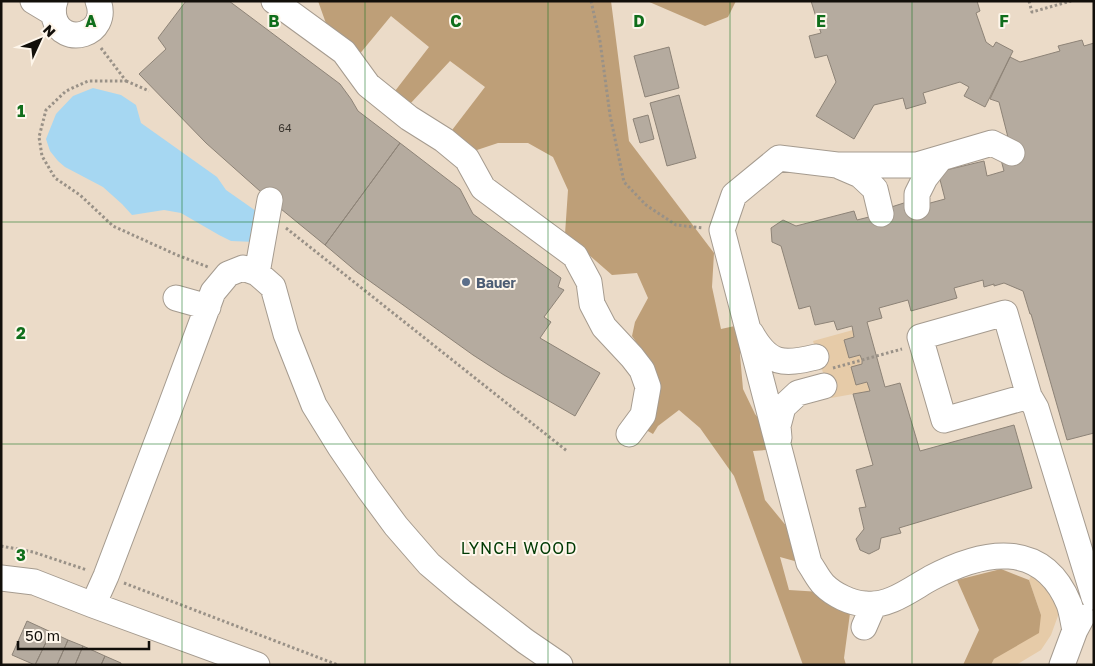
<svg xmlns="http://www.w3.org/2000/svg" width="1095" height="666" viewBox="0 0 1095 666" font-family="'Golos Text',sans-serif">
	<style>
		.built { fill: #ebdbc8 }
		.green { fill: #e6cba8 }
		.forest { fill: #be9f78 }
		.water { fill: #a6d7f2 }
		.building { fill: #b5ab9f; stroke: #8d8377 }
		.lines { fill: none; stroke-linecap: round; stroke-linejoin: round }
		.minor-casing { stroke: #a59b8f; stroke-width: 27 }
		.path { stroke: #999187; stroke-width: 3; stroke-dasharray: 2.5 2.5; stroke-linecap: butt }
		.minor { stroke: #fff; stroke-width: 25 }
		.grid { fill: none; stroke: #106e1b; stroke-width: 1; stroke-opacity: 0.55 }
		.service-dot { fill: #5c6f8a; stroke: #fef6eb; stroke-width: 2 }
		.labels { text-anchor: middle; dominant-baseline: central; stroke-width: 4; stroke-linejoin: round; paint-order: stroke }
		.number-label { font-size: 11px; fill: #3b362f }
		.service-label { font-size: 14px; font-weight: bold; fill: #4e5e75; stroke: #fef6eb; text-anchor: start }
		.quarter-label { font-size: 16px; letter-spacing: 1px; fill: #003a04; stroke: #fef6eb }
		.grid-label { font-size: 16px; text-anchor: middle; font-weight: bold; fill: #106e1b; stroke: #fef6eb; stroke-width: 4; stroke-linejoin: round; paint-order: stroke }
	</style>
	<rect width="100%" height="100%" fill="#f3e8db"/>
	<path class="built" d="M1,1H1094V665H1Z"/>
	<path class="green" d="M853,330L854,337L844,341L849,358L860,355C864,365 859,375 856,385L867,382L870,391L831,398L813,341Z
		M1035,568L1047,579L1059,613L1051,635L1041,650L1016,665H991L994,659L1041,615L1029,580Z"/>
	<path class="forest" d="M318,1H611L629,141L714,253L712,287L721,329L744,324L740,355L743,389L755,414L773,437L766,450L753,451L765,500L801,544L798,562L780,557L789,590L821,592L851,606L844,658L846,665H803L734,476L700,428L679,410L658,426L653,434L641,427L643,352L632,336L635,322L648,298L637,273L612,275L565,234L568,190L553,157L528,143H498L471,152L449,134L485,87L450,61L409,105L395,91L429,47L391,16L358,56L328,29Z
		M647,1H736L728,17L705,26Z
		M1001,569L1029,580L1041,615L1039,633L994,659L991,665H963L979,630L957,580Z"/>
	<path class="water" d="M93,88L121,95L136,105L141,123L217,177L226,190L256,211L255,242L231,241L219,235L181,213L164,210L132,215L122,204L103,187L65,167L58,161L50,151L46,139L56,114L73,96Z"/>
	<path class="building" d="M186,1H229L340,84L351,99L358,111L400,143L325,245L270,200L206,143L139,74L166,49L158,38Z
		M811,1H977L980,11L976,13L986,42L993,47L996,42L1013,51L985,107L964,96L969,87L960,82L923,93L926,103L906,109L903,98L874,105L854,139L816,116L836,82L827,55L815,58L809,36L821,33Z
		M1082,40L1084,46L1094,43V433L1067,440L1031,314H1030L1023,291L1004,283L994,286V284L984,287L983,280L954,288L957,298L911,311L908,300L879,308L882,318L867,322L885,387L900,383L920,451L1014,425L1032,488L899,528L901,533L881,538L879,549L869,554L860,550L856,539L864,529L859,508L866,507L856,470L873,465L853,394L870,391L867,382L856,385L851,367L862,364V360L860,355L849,358L844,340L854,337L852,326L837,330L834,321L815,325L810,306L799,309L781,246L772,242L771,228L783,220L796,226L854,211L857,220L885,213V209L907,202L908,209L945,199L938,172L984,161L987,176L1004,171L1000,156L1012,153L999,102L990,99L1010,57L1020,62L1060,51L1058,46Z
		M669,47L679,88L645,97L634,56Z
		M679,95L696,158L667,166L650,103Z
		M648,115L654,139L640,143L633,119Z
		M400,143L460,189L473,214L561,278L558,287L564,290L544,317L551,322L540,338L600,373L575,416L504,375L473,355L357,272L325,245Z
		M27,621L51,632L35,665L12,655Z
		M51,632L68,640L57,665H35Z
		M68,640L83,646L75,665H57Z
		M83,646L105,656L101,665H75Z
		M105,656L121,663V665H101Z"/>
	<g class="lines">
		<g class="minor-casing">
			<path id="minor" d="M33,1L53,13
				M55,1C53,6 53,11 54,17C62,49 111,35 98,1
				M274,1L344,52L368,85L409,118L444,140L467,159L483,188L575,256L589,282L592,304L604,327L632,357L642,370L648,387L643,415L629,434
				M1012,153L992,143L917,165H837L779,158L734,195L722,230L809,563C814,570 818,579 824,585C834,595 851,603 865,604C889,607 911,589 931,578C982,551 1042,538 1069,604C1072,612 1073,622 1075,630
				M839,166L860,175L875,189L881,214
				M917,207V194L925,178L940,159
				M257,273L270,200
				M176,298L208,307
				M751,333C769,365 783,365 816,357
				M1029,396L944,420L920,337L1005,313L1029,396L1036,408L1094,597
				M779,438L778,426L783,407L798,393L824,386
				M1,578L34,582L93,605L257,665
				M93,605L106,576L168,413L213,292L228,274L243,268L257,273L273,287L286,334L314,405L340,447L368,488L396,526L429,564L462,592L525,641L560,665
				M864,627L874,604
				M1062,665L1075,630L1082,617"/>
		</g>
		<path class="path" d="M591,1L600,41L610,115L624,182L646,205L676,225L703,228
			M1029,1L1032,12L1071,1
			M101,48L126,81H88L66,91L46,110L39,137L42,156L55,178L80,195L113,226L177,255L208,267
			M126,81L149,91
			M286,228L567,451
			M833,368L902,349
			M1,546L33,552L87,570
			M124,583L338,665"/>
		<use href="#minor" class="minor"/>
	</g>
	<path class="grid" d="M182,1V665M365,1V665M548,1V665M730,1V665M912,1V665M1,222H1094M1,444H1094"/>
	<circle class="service-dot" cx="466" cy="282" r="5"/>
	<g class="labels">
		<g class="number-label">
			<text x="285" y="127">64</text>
		</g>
		<g class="service-label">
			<text x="476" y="282">Bauer</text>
		</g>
		<g class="quarter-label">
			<text x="519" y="548">LYNCH WOOD</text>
		</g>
	</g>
	<g class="grid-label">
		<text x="91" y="27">A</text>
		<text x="274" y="27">B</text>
		<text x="456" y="27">C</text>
		<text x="639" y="27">D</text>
		<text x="821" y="27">E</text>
		<text x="1004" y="27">F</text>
		<text x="21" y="117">1</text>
		<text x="21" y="339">2</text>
		<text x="21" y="561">3</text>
	</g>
	<rect width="1095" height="666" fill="none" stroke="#120f0a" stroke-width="5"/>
	<g transform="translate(40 40) rotate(46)" stroke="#fef6eb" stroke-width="4" paint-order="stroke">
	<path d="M0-4L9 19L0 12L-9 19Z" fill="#120f0a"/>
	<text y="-8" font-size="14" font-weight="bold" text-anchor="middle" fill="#120f0a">N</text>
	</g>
	<path d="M18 641v8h131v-8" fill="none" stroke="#120f0a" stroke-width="2.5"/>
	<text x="25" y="641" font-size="15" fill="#120f0a" stroke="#fef6eb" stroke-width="4" paint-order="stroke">50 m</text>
</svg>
